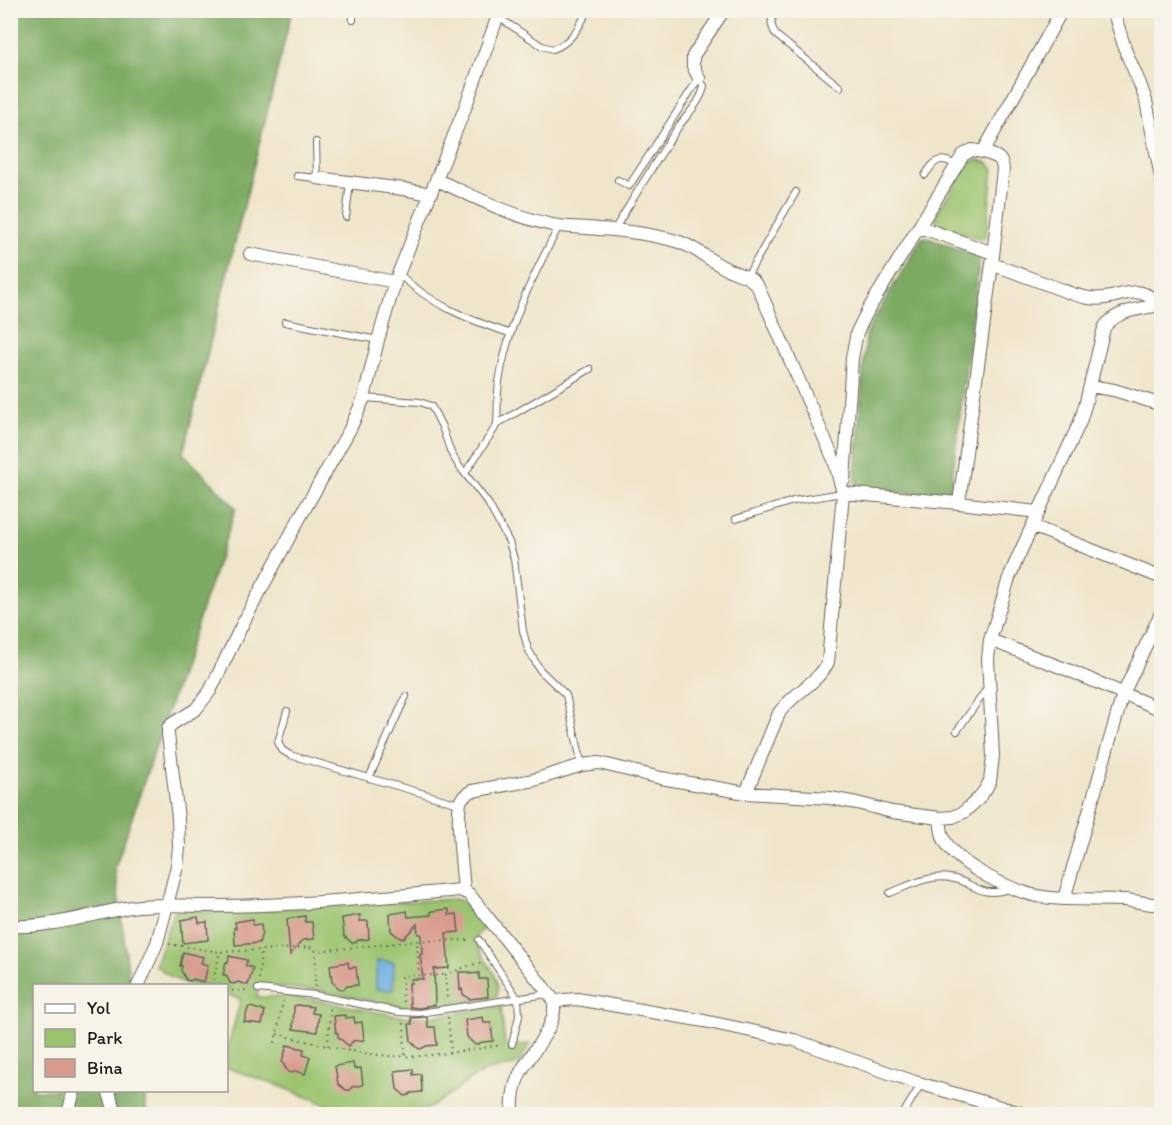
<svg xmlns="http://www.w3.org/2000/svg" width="1172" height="1125" viewBox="0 0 1172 1125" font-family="Itim,sans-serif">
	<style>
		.green { fill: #9cc470; stroke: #5c7046; stroke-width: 1.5 }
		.forest { fill: #7daa62; stroke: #4c633f; stroke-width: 1.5 }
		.water { fill: #6db0e2; stroke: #44667f; stroke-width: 1.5 }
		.building { fill: #d89b8e }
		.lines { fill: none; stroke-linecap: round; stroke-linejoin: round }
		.lane-casing { stroke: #666259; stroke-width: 8 }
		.street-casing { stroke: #666259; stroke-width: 14 }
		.path { stroke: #666259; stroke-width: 2; stroke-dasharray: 1.5 4.5; stroke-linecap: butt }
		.lane { stroke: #fff; stroke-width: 6 }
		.street { stroke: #fff; stroke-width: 12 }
	</style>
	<rect width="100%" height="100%" fill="#f7f3e8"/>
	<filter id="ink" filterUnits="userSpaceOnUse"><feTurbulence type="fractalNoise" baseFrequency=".0167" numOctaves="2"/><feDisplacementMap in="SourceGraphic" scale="12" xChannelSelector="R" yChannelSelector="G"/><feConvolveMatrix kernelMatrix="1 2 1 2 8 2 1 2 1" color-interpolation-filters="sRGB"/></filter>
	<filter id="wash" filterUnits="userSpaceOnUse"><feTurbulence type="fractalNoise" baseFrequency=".008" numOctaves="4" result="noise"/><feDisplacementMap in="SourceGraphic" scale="24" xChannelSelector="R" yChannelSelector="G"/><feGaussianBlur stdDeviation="1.35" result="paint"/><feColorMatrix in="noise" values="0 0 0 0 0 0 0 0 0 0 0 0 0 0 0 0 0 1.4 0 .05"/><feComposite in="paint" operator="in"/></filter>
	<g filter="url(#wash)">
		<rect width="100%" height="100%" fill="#efe5ca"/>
		<path class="green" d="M977,160L987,162L993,168L986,237L982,239L939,226C935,222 935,218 937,213L968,163Z
			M453,899C468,900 476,916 485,927L477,935C475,959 503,970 497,996L492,998L415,1010L322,991L258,986L257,997H296L331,1003L392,1015L411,1017H429L501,1006L505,1046L530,1044L518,1064L488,1070L473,1078L431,1107L415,1114H350L275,1084L227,1068V1050L241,999L227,995L226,986C193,985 182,988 155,965L171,919L174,913L178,910L229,912Z"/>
		<path class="forest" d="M10,11H292L183,453L236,508L115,868L130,985L34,986V1090L144,1091L147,1114H11Z
			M926,237L980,257L950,494L945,496L859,489L855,484L856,461L866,336L871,324L922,238Z"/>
		<path class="water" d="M377,961L394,962L393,990L376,989Z"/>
		<g id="blocks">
			<path class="building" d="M449,909V915L457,914L459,932L446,933L449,968L434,969L435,1005L426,1006V1007L419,1008L410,1007L409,983H411V979H423L420,954H422L421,934H418L417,924L404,938H400L391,931L390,914L407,911L408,917L431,915V912L433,911Z
				M360,915V921H368L369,939L358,940L356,942L352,943L344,936L342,918Z
				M305,916V922H312L314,939L303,940L290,955L287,919Z
				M198,917L199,923L207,922L208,940L183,943L181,920Z
				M253,919V925L261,924L262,933L259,943L235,945L234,928H236L235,922Z
				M183,952L203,957L201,963L208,965L204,982L193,979L190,981L186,980L181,970L182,966H180Z
				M229,956L247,960L246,966L253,968L248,985L238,982L234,984L230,983L226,975H223L226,962L228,963Z
				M348,962L349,968L356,967L358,985L347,986L344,989H340L332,982L330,965Z
				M459,972H470V974L479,973V979H487L488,997L469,999L463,994L462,989L460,990Z
				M297,1005L313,1007L312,1013L319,1014L317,1032L293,1029L294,1006Z
				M250,1007L265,1011L262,1024L244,1022L248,1008Z
				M345,1015V1018L354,1017L355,1023L362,1022L364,1040L353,1041L349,1046L338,1037V1033H336L334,1016Z
				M427,1017L428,1027H435L437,1045L426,1046L423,1048L419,1049L411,1041L409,1024H412L411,1018Z
				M483,1017L484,1023H491L493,1041L482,1042L479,1044L475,1045L467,1037L465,1020Z
				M287,1045L304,1049L303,1055L310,1057L305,1074L295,1071L292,1073L288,1072L282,1062Z
				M353,1063L354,1069L361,1068L363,1085L352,1087L350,1090H346L338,1084L335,1066Z
				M413,1069V1075L421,1074L422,1092L411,1093L409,1095L405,1096L397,1089L395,1071Z"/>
		</g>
	</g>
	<g filter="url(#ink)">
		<use href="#blocks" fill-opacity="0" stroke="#666259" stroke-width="1.5"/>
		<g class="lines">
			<g class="lane-casing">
				<path id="lane" d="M777,10C770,20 770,25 776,35L840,87
					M498,17L542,46L553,49C571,43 580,26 588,10
					M353,20V10
					M925,175C936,159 939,156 957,165
					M297,176L317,178L316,142
					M346,217L350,182
					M614,230C635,196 655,162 677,129C686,115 701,103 704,86L699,78L629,186L618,180
					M399,274C430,304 469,320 509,333
					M747,276L796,192
					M285,322L378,340
					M364,398L420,402L431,406L434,411L442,427L451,453L459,466L488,503L509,542L514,559L523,631L528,649L540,670L566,695L582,765
					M497,424L590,369
					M465,473L495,428L497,424C498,410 497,396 499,382C508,323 532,279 559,226
					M736,519L793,501L842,493
					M287,711L278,742L282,750L290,755L459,804
					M957,731L988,687
					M369,778L406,696
					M890,893C908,886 930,874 950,878C975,882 978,899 1009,889
					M479,940L518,999L519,1016L512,1044
					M258,989L315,995L399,1012L419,1013L548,994
					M903,1114L921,1084"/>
			</g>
			<g class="street-casing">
				<path id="street" d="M500,10L465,108L395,282L378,340L364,398L350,429L299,519L243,623L210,691L196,709L172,724L168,728V734L178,818L179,847L177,866L167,905C265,909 363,899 460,890L469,894L553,999C561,1025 527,1055 518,1078C513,1090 512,1102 513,1114
					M1113,10L1126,52L1140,84L1146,101L1162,182
					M699,78L693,66V56L724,10
					M317,178L403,189L431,194
					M437,180C473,196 509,215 548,224C564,228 581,227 598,229C621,230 658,235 679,242C697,248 710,261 727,269C739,275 750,275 758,287L834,460L843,493
					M920,227L993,253
					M250,254L395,282
					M992,264C1011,271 1030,278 1049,285C1062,290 1075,296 1089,298C1121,303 1135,276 1162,308
					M1090,386L1114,390L1162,405
					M844,480L852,358L857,332L868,310L963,155L972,150L983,152
					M1038,512L959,503L992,264L1003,170C1002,156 995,156 983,152L1062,10
					M1032,526L1162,578
					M990,640L1068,670L1162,710
					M746,793L779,713C791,695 820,681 828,662L843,493L959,503
					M940,818C941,826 941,834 945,841C957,863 999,884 1023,892C1036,897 1050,898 1064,899L1123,694L1162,611
					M464,891C463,873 455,814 461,800C464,795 468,793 472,791L534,780L582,765L599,763L661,778L746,793L830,798L857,803L892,812L940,818L953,817L964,812L978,799L985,790L990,781L993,756L988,659L990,640L1009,578L1017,559L1080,422L1086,402L1104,328C1115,310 1141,309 1160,305
					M1064,899L1126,900L1152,904H1162
					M10,926C49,928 88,915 126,908C139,905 153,905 167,905L157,943L138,986
					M554,1002L564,1000L577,999L704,1021L794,1040L915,1082L1024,1114
					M108,1090L116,1114
					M68,1114L74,1090"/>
			</g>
			<path class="path" d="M169,944L220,952
				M445,975L471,965L484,962
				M419,976L417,941L469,940
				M259,979L261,950L310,947L316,951L417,941
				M212,986L220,952L260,950
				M315,987L316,951
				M226,991L248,990
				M403,1002L402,976L445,975L447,999
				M448,1017L451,1052
				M404,1023L405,1056
				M277,1034C323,1045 371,1059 419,1056C447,1054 475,1049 502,1045
				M275,1043L283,1001
				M328,1046L330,1007"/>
			<use href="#lane" class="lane"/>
			<use href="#street" class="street"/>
		</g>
	</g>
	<rect width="1172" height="1125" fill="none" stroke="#f7f3e8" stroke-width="36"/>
	<rect x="33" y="984" width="195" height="108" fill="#f7f3e8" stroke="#9f9d96" stroke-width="1.5"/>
	<rect x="45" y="1004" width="30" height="9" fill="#ffffff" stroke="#9f9d96" stroke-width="1.5"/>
	<text x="87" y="1014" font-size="18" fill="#1c1c1c">Yol</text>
	<rect x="45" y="1029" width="30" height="18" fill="#9cc470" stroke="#9f9d96" stroke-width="1.5"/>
	<text x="87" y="1044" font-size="18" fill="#1c1c1c">Park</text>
	<rect x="45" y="1059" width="30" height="18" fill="#d89b8e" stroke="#9f9d96" stroke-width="1.5"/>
	<text x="87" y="1074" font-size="18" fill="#1c1c1c">Bina</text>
</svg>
